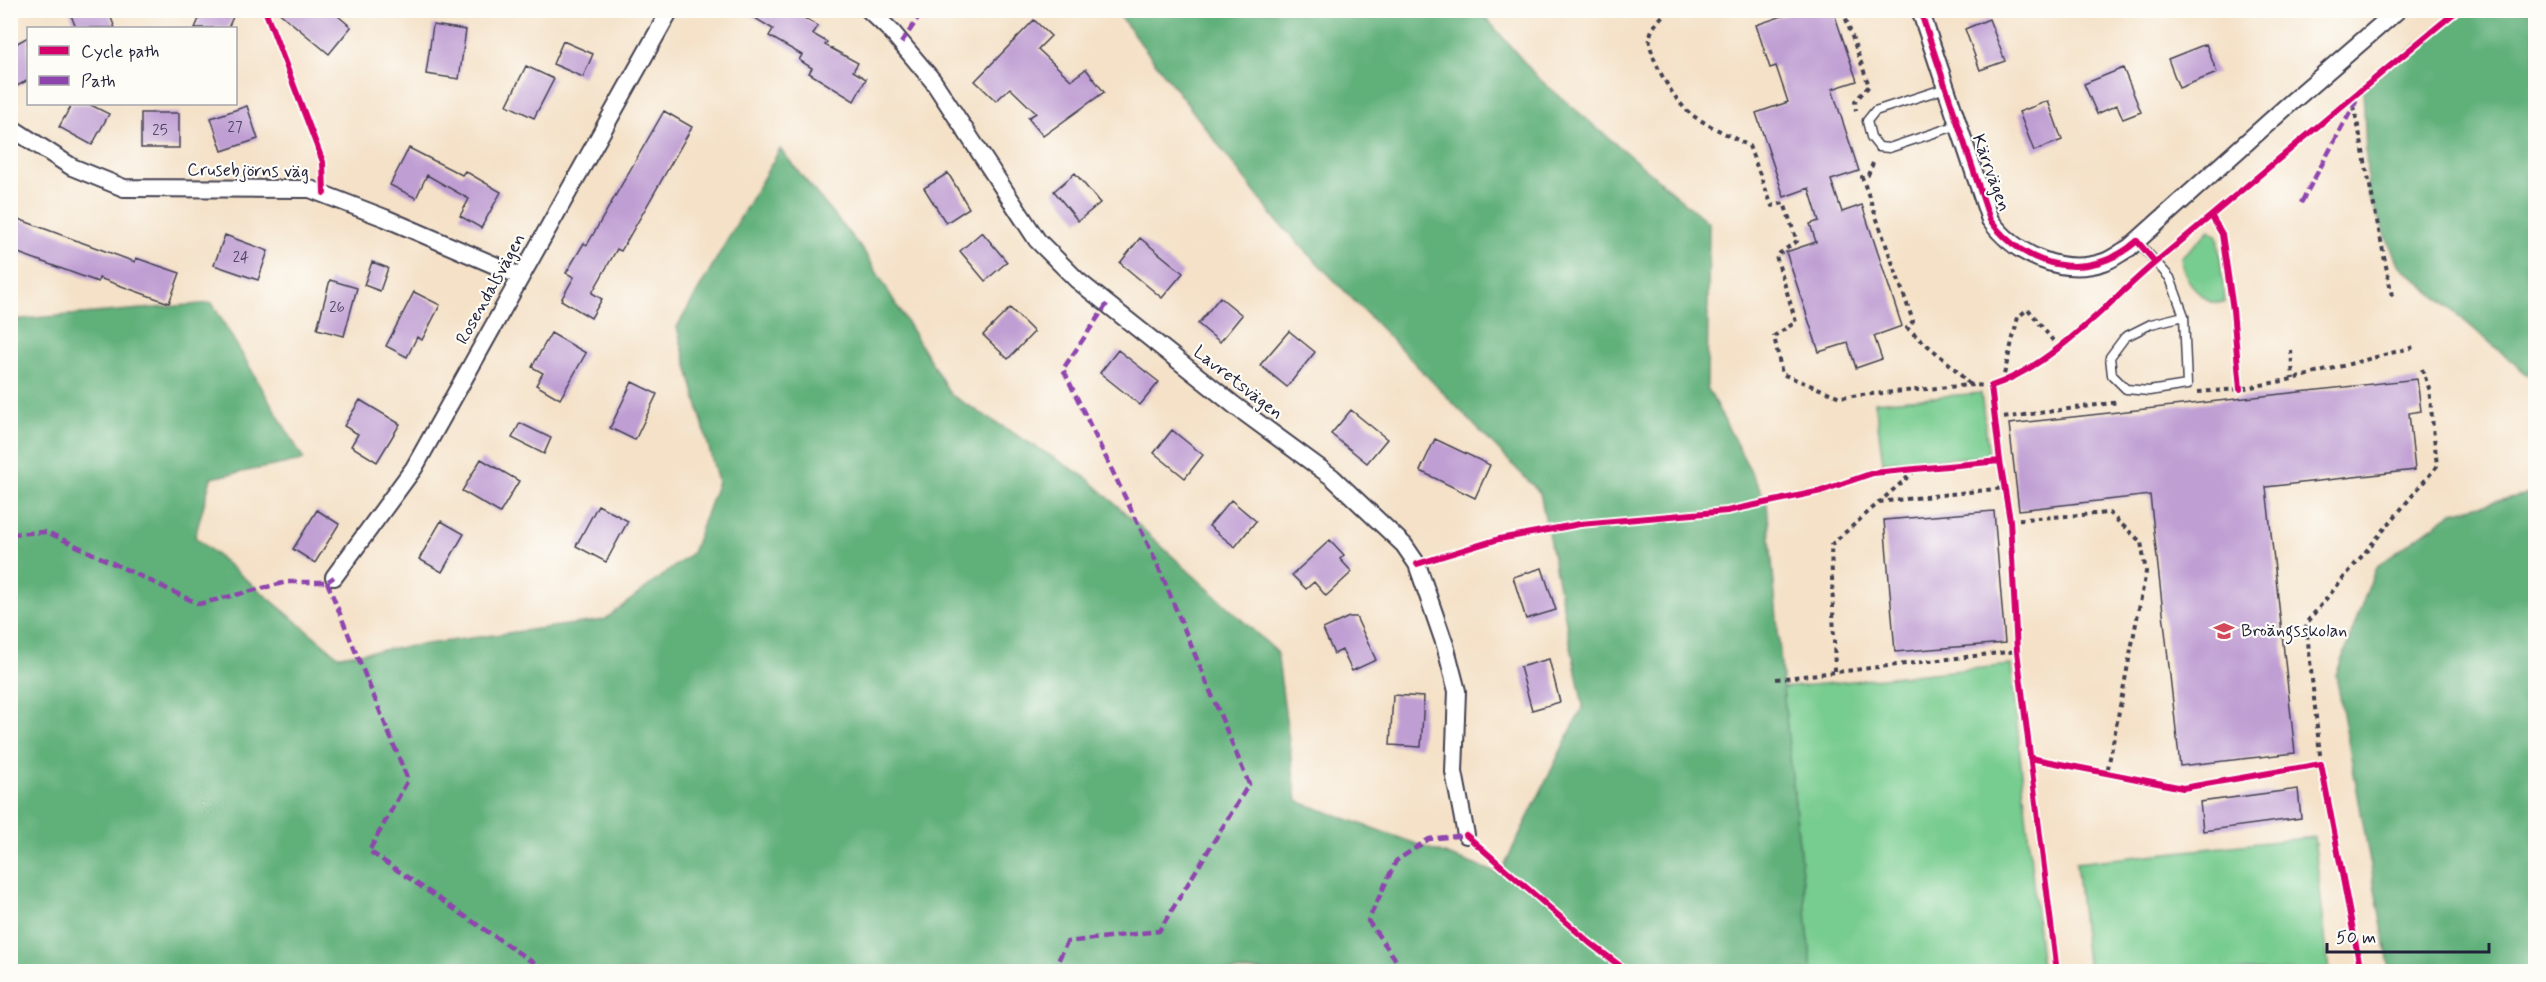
<svg xmlns="http://www.w3.org/2000/svg" width="2546" height="982" viewBox="0 0 2546 982" font-family="Mynerve,sans-serif">
	<style>
		.green { fill: #77cc8f; stroke: #4c7765; stroke-width: 1.5 }
		.forest { fill: #61b07a; stroke: #42695a; stroke-width: 1.5 }
		.building { fill: #bf9ed3 }
		.lines { fill: none; stroke-linecap: round; stroke-linejoin: round }
		.lane-casing { stroke: #423f50; stroke-width: 11 }
		.street-casing { stroke: #423f50; stroke-width: 20 }
		.path { stroke: #423f50; stroke-width: 4; stroke-dasharray: 4.5 4.5; stroke-linecap: butt }
		.lane { stroke: #fff; stroke-width: 8 }
		.street { stroke: #fff; stroke-width: 16 }
		.quiet { stroke: #8e44ad; stroke-width: 4.5; stroke-dasharray: 9 4.5; stroke-linecap: butt }
		.cycleway-casing { stroke: #fdfcf7; stroke-width: 10 }
		.cycleway { stroke: #d6006c; stroke-width: 6 }
		.labels { text-anchor: middle; dominant-baseline: central; stroke-width: 4.5; stroke-linejoin: round; paint-order: stroke }
		.number-label { font-size: 15px; fill: #494161 }
		.street-label { font-size: 18px; fill: #22223b; stroke: #fdfcf7 }
		.poi-label { font-size: 18px; fill: #22223b; stroke: #fdfcf7; text-anchor: start }
	</style>
	<rect width="100%" height="100%" fill="#fdfcf7"/>
	<filter id="ink" filterUnits="userSpaceOnUse"><feTurbulence type="fractalNoise" baseFrequency=".0167" numOctaves="2"/><feDisplacementMap in="SourceGraphic" scale="12" xChannelSelector="R" yChannelSelector="G"/><feConvolveMatrix kernelMatrix="1 2 1 2 8 2 1 2 1" color-interpolation-filters="sRGB"/></filter>
	<filter id="wash" filterUnits="userSpaceOnUse"><feTurbulence type="fractalNoise" baseFrequency=".008" numOctaves="4" result="noise"/><feDisplacementMap in="SourceGraphic" scale="24" xChannelSelector="R" yChannelSelector="G"/><feGaussianBlur stdDeviation="1.35" result="paint"/><feColorMatrix in="noise" values="0 0 0 0 0 0 0 0 0 0 0 0 0 0 0 0 0 1.4 0 .05"/><feComposite in="paint" operator="in"/></filter>
	<g filter="url(#wash)">
		<rect width="100%" height="100%" fill="#f4e1c7"/>
		<path class="green" d="M2210,230L2218,236L2225,302H2210C2194,289 2183,279 2181,257Z
			M1981,393L1989,456L1883,462L1875,402Z
			M2011,665L2042,971H1812L1783,688Z
			M2314,837L2329,971H2088L2076,863Z"/>
		<path class="forest" d="M1116,11H1480L1537,77L1709,223L1707,387L1767,503L1783,688L1812,971H11V320L212,303L304,460L211,478L195,537L338,656L604,620L692,553L718,482L677,327L780,149L865,253L951,395L1087,478L1277,652L1297,801L1500,874L1583,706L1540,493L1276,220Z
			M2458,11H2535V381L2398,264L2368,194L2363,89Z
			M2535,492V971H2390L2336,675L2376,567L2453,512Z"/>
		<g id="blocks">
			<path class="building" d="M69,10H108L115,28H76Z
				M203,10H236L228,28H195Z
				M276,10H331L351,27L329,54Z
				M742,10H791L818,26L813,34L827,42L825,45L858,63L853,71L866,79L854,101L809,73L812,68L799,60L802,55L769,36L773,29Z
				M1800,10H1833L1857,81L1832,89L1859,171L1831,180L1842,212L1862,205L1902,326L1874,336L1882,359L1856,368L1848,343L1819,352L1786,252L1816,242L1810,224L1819,221L1809,188L1784,197L1756,113L1788,102L1776,66L1770,68L1756,25Z
				M1989,19L2005,61L1980,70L1965,29Z
				M1034,20L1051,36L1038,49L1071,80L1086,69L1104,92L1043,136L1028,118L1036,113L1010,88L996,101L975,81Z
				M433,25L466,30L459,79L426,74Z
				M28,37V80L10,90V47Z
				M563,41L593,54L583,77L553,64Z
				M2206,44L2217,73L2179,88L2168,59Z
				M526,66L554,79L534,118L507,105Z
				M2123,68L2141,112L2123,119L2117,105L2097,114L2084,84Z
				M2048,101L2062,140L2034,151L2019,112Z
				M72,104H89L109,114L92,145L59,127Z
				M247,106L258,139L222,151L211,118Z
				M664,111L692,127L621,251L617,249L592,293L602,299L591,318L561,300L574,277L566,273L584,243L587,245Z
				M141,113H179V148H141Z
				M409,148L462,175L465,171L501,192L481,228L460,216L469,199L427,175L416,198L390,185Z
				M948,173L969,208L946,223L924,188Z
				M1075,173L1100,203L1078,221L1054,191Z
				M10,216L135,262L136,258L180,273L169,303L99,278L98,282L10,250Z
				M982,232L1007,262L985,281L960,251Z
				M225,235L268,251L258,280L214,265Z
				M1140,238L1183,273L1162,298L1120,263Z
				M372,262L388,268L380,291L364,285Z
				M330,280L357,288L344,336L317,329Z
				M414,292L440,305L422,340L417,337L407,357L386,346Z
				M1220,297L1242,315L1220,342L1198,324Z
				M1010,308L1034,332L1008,359L983,335Z
				M1289,331L1315,352L1287,387L1260,365Z
				M551,333L586,353L560,399L536,385L543,373L532,367Z
				M1118,350L1159,382L1140,405L1100,373Z
				M2417,379L2421,411L2409,413L2415,470L2266,487L2295,753L2180,766L2150,495L2019,510L2009,424Z
				M632,382L657,394L635,440L610,428Z
				M360,400L400,424L377,462L351,446L358,434L344,426Z
				M1351,410L1387,439L1367,463L1331,434Z
				M520,423L551,438L544,454L512,438Z
				M1172,430L1203,455L1185,478L1154,453Z
				M1435,439L1490,465L1475,498L1420,471Z
				M481,459L519,481L500,513L462,491Z
				M1231,500L1256,521L1235,547L1209,526Z
				M598,505L628,521L606,562L576,546Z
				M317,510L339,524L315,563L293,549Z
				M1994,511L2005,643L1895,652L1884,520Z
				M441,521L464,534L442,572L419,559Z
				M1330,540L1344,555L1340,559L1352,572L1326,596L1314,582L1306,589L1292,575Z
				M1542,568L1556,610L1526,619L1513,577Z
				M1349,617H1356L1376,660L1352,671L1342,650L1334,654L1323,629Z
				M1549,659L1560,702L1532,710L1520,667Z
				M1393,695L1424,697L1421,747L1390,745Z
				M2298,789L2301,818L2203,831L2200,802Z"/>
		</g>
	</g>
	<g filter="url(#ink)">
		<use href="#blocks" fill-opacity="0" stroke="#423f50" stroke-width="1.5"/>
		<g class="lines">
			<g class="lane-casing">
				<path id="lane" d="M1946,88L1875,111L1867,121L1871,137L1879,147L1889,148L1958,125
					M2137,241L2170,278L2184,316L2151,324L2125,337L2110,357L2112,375L2126,389L2149,391L2187,385L2184,316"/>
			</g>
			<g class="street-casing">
				<path id="street" d="M869,10L892,32L933,81L1037,240L1077,280L1234,405L1332,477L1404,545L1417,564L1445,645L1457,691L1454,772L1466,835
					M1920,10L1990,220C2015,255 2062,276 2104,262C2113,259 2121,252 2129,248L2287,106L2398,10
					M10,127L72,167L124,188L310,189L385,218L520,276
					M334,577L414,468L670,10"/>
			</g>
			<path class="path" d="M1669,10C1662,16 1652,26 1650,36C1646,55 1677,105 1692,115C1710,127 1731,136 1749,146L1772,206L1784,203L1797,241L1776,256L1796,322L1774,336L1782,374L1840,397L1970,385L1991,386
				M1843,10L1869,86L1855,101L1856,111
				M2354,106L2392,296
				M1873,163L1868,175L1862,177L1913,321L1907,328L1953,367L1970,385
				M2291,350L2293,379
				M2002,383L2018,317L2028,309L2058,347
				M2198,392L2240,389L2293,379L2414,347
				M1995,419L2119,402
				M1879,502L2004,488
				M2010,520L2109,513L2141,542L2146,572L2107,773
				M1835,671L1831,545L1918,468
				M1776,679L2017,651
				M2321,764L2306,623L2437,466L2429,388L2422,369"/>
			<use href="#lane" class="lane"/>
			<use href="#street" class="street"/>
			<path class="quiet" d="M901,43L924,10
				M2301,203L2358,98
				M10,534L47,532L199,604L287,582H327L334,577
				M327,582L408,780L369,851L547,972
				M1053,972L1067,942L1159,931L1249,784L1155,559L1063,369L1107,304
				M1401,972L1394,957L1368,921L1396,861L1429,839L1466,835"/>
			<g class="cycleway-casing">
				<path id="cycleway" d="M265,10L323,162L324,193
					M1920,10L1990,220C2025,269 2090,283 2137,241L2155,262
					M2212,217L2222,234L2233,310L2240,389
					M2000,461L2010,520L2017,651L2057,972
					M1417,564L1499,539L1580,524L1727,511L1821,491L1873,473L2000,461L1991,386C2053,366 2108,302 2157,261C2257,178 2356,93 2458,10
					M2030,758L2183,788L2321,764L2361,972
					M1466,835L1590,943L1628,972"/>
			</g>
			<use href="#cycleway" class="cycleway"/>
		</g>
	</g>
	<defs>
		<g id="school-bare" transform="scale(1.62)"><path d="M0-5L7-2L0 1L-7-2ZM-4 1L0 2.5L4 1V4Q0 6-4 4Z" fill="#d1495b" stroke="#fdfcf7" stroke-width="2.5" paint-order="stroke"/></g>
	</defs>
	<g fill-rule="evenodd">
		<use href="#school-bare" x="2224" y="631"/>
	</g>
	<g class="labels">
		<g class="number-label">
			<text x="235" y="128">27</text>
			<text x="160" y="131">25</text>
			<text x="241" y="258">24</text>
			<text x="337" y="308">26</text>
		</g>
		<g class="street-label">
			<text transform="translate(248 171) rotate(1)">Crusebjörns väg</text>
			<text transform="translate(1991 173) rotate(70)">Kärrvägen</text>
			<text transform="translate(491 289) rotate(-61)">Rosendalsvägen</text>
			<text transform="translate(1238 383) rotate(38)">Lavretsvägen</text>
		</g>
		<g class="poi-label">
			<text x="2241" y="631">Broängsskolan</text>
		</g>
	</g>
	<rect width="2546" height="982" fill="none" stroke="#fdfcf7" stroke-width="36"/>
	<rect x="27" y="27" width="210" height="78" fill="#fdfcf7" stroke="#a5a5ac" stroke-width="1.5"/>
	<rect x="39" y="46" width="30" height="9" fill="#d6006c" stroke="#a5a5ac" stroke-width="1.5"/>
	<text x="81" y="57" font-size="18" fill="#22223b">Cycle path</text>
	<rect x="39" y="76" width="30" height="9" fill="#8e44ad" stroke="#a5a5ac" stroke-width="1.5"/>
	<text x="81" y="87" font-size="18" fill="#22223b">Path</text>
	<path d="M2327 943v9h162v-9" fill="none" stroke="#22223b" stroke-width="3"/>
	<text x="2336" y="943" font-size="18" fill="#22223b" stroke="#fdfcf7" stroke-width="4.5" paint-order="stroke">50 m</text>
</svg>
